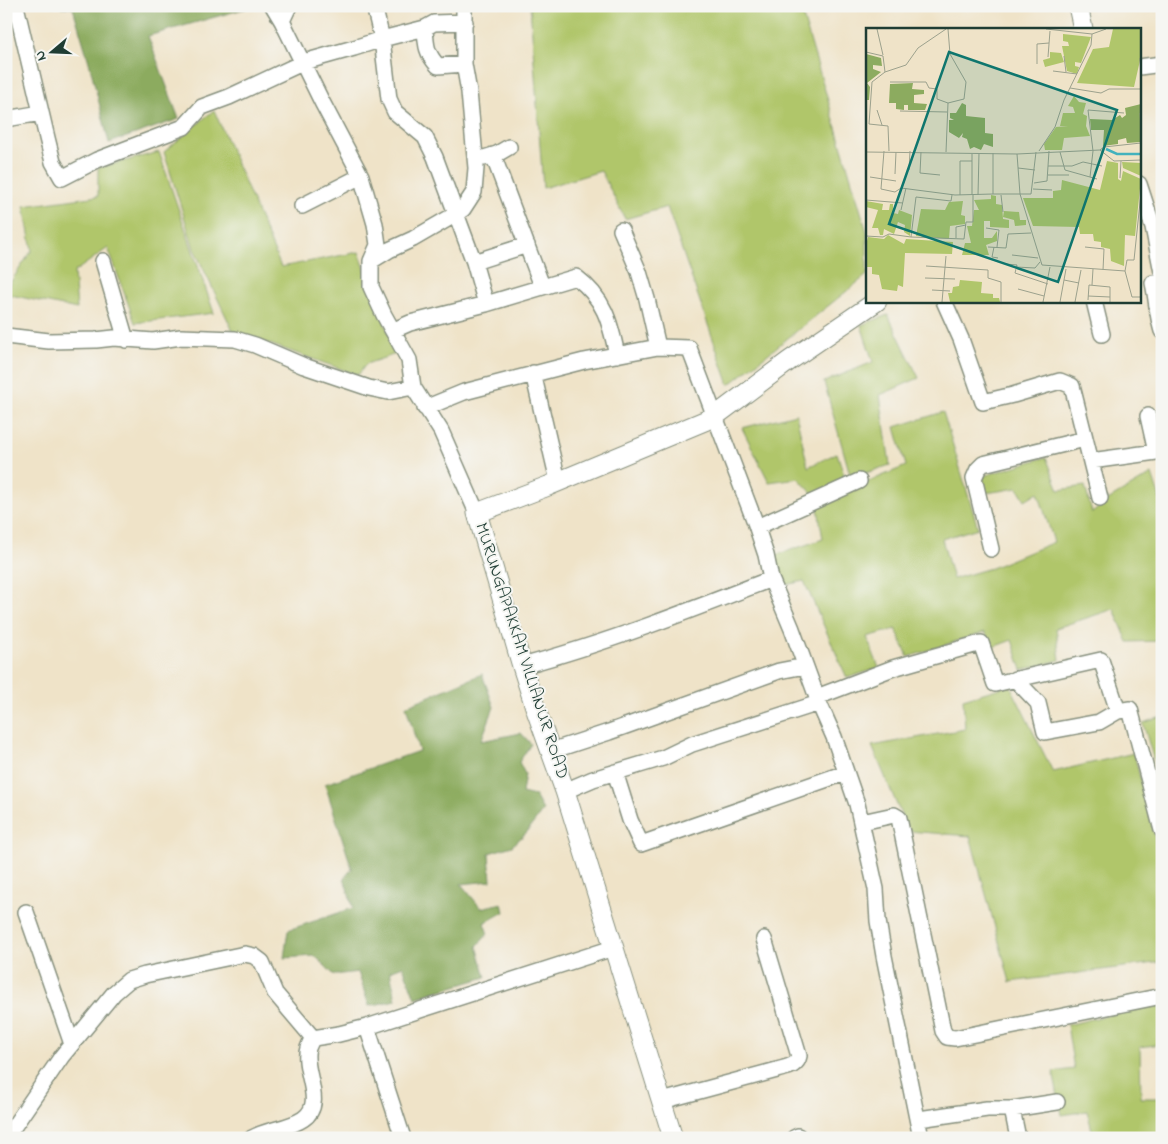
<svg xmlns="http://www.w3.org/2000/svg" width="1168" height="1144" viewBox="0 0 1168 1144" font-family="'Indie Flower',sans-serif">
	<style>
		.green { fill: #b0c66b; stroke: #688250 }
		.forest { fill: #8cab5f; stroke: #56744a }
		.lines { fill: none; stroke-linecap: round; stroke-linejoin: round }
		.minor-casing { stroke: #87907e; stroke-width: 18 }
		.major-casing { stroke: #87907e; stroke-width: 21 }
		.minor { stroke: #fff; stroke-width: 15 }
		.major { stroke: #fff; stroke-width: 19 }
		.labels { text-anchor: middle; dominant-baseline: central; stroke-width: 4; stroke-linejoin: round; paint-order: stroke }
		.street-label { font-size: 18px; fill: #1f3d34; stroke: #f6f6f2 }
		.inset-river { fill: none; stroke: #43b2bd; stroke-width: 2.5 }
		.inset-road { fill: none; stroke: #9ca18d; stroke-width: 1 }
		.view { fill: #0f766e; fill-opacity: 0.15; stroke: #0f766e; stroke-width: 2.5 }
		.inset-edge { fill: none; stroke: #1f3d34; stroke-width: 2.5 }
	</style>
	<rect width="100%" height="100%" fill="#f6f6f2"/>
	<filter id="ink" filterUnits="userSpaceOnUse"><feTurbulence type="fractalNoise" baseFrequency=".02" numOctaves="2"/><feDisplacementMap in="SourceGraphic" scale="10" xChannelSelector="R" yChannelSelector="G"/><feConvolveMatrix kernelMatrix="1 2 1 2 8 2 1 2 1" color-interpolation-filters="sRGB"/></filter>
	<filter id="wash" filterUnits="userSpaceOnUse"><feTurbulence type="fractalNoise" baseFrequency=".0096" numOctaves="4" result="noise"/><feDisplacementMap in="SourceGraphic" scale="20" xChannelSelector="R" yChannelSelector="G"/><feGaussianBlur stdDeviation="1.12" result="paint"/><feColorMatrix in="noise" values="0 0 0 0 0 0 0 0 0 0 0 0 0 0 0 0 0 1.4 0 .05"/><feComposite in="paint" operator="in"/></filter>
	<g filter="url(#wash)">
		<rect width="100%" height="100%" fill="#efe3c8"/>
		<path class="green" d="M530,6H800L867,232V275L729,385L667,207L625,219L601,171L543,188Z
			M214,110L281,267L359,252L396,354L366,364L358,375L233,331L194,249L164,152Z
			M159,152L214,313L135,323L108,248L74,272L77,309L6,294V289L32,250L24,206L98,196V168Z
			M888,315L919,378L880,395L890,465L851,478L824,382L873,362L861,325Z
			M943,412L978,528L942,539L953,579L991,568L1054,542L1038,492L1025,500L1018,488L986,493L983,476L1046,457L1059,490L1085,486L1092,513L1111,498L1152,474L1162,505V641L1128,642L1114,609L1056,628L1060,660L1022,670L1012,640L993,647L985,632L908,657L896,629L867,637L879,668L847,678L804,581L780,586L773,556L823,539L817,503L906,466L895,427Z
			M796,414L808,467L837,453L846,481L813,494L798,478L769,482L742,428Z
			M1010,685L1053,772L1134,753L1162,866V962L1010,982L970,836L908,831L872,746L965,729L963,699Z
			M1162,717V789L1143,723Z
			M1162,1002V1044L1140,1047L1141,1098H1162V1138H1094L1087,1111L1062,1115L1053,1072L1074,1069L1067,1025Z"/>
		<path class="forest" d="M53,6H246L247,8L148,36L179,119L109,143L89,62L73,8Z
			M482,674L494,707L481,741L521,733L531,744L519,762L525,774L522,793L535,796L543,810L527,832L512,846L489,853L491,881L461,884L481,908L502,903L504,912L484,923L488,934L477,946L486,977L415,998L403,966L390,971L396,1000L369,1006L358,972L334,975L315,956L284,958L288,930L353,908L344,878L352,869L325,784L419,751L406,706Z"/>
	</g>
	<g filter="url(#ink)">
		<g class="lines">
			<g class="minor-casing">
				<path id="minor" d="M16,6L47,138L53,162L62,178L97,160L184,127L202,107L229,97L304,62L354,48L382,39L425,28L434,23L465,22
					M273,6L282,21
					M289,6L282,21L322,102L361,176L375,224L378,245L371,261V287L384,315L409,360L413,387L441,431L477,513
					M374,6L382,39L389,99L395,112L425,137L435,157L474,262L486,304
					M425,28C426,45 426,53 438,66L464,64
					M1139,67L1162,64
					M6,119L41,113
					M493,155L542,286
					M484,158L497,154L509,147
					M1139,184L1153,227L1162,272
					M302,206L361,176
					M621,230L639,272L647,299L658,347
					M103,261L126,340
					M371,261L389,250L413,239L451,217L463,209L474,192L476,168L469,92L464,64V6
					M474,262L527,245
					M1162,284L1153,283C1157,300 1157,315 1162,331
					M944,301L961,339L983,402L1013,395L1060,381L1072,386L1100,498
					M1094,301L1102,334
					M394,330L410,323L486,304L576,277C604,298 610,321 617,355
					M6,336L49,341L96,340L114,338L153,341L181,337L235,339L255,345L304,366L369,388L388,392L413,387
					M533,373L558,481
					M425,408L464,392L584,361L658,347L689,348L755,522L766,555L771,579
					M1091,461L1156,452L1148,416
					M757,527L859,481
					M991,549L974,478L978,469L983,464L1085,439
					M522,666C607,643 689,611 771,579L792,629L819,703L834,737L857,804L876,889L878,921L884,956L921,1138
					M1015,679L1038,703L1045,732L1099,722L1118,711
					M817,697L893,668L981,643L995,684L1101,660L1118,711L1130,709L1162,830
					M551,751L609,732L779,671L805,666
					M615,772L630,820L641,844L845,773
					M565,791L593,779L663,758L692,744L819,703
					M862,822L894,815L899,818L943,1031L947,1037L955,1038L1162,996
					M26,912L72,1044
					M367,1027L403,1138
					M662,1101L777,1070C786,1067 797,1067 799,1056L764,939
					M1012,1109L1018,1138
					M919,1119L987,1109H1012L1057,1102
					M6,1134L10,1132L62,1056L114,993L129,980L145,975L245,954L254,956L262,962L275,993L313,1038
					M252,1138C268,1129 288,1129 303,1119C327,1103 301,1070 308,1048C309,1045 311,1041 313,1038L339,1034L367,1027L613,948
					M794,1138L798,1136"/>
			</g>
			<g class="major-casing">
				<path id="major" d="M1078,6L1083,29
					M673,1138L565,791L537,713L522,666L477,513L548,486L714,417L789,361L877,301"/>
			</g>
			<use href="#minor" class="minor"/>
			<use href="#major" class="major"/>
		</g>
	</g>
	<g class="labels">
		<g class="street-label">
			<text transform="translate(521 651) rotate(72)">MURUNGAPAKKAM VILLIANUR ROAD</text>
		</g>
	</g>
	<g transform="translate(866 28)">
		<rect width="275" height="275" fill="#efe3c8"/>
		<path d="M247,1H275V28L268,59L211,55L227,21L243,19ZM197,6L225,9L215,35L209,34V38L213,39L211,46L201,43L196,18H203L202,14L197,13ZM184,24L195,25L198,34L179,39L177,32L184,30ZM208,68L213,74L220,75L217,86L221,88L220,98L224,108L198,110L196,122H179L178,116L190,99L202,98H194L197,85H209L207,79L202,78ZM241,133L252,135V151L255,153L257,143L275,151L269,208L259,207L258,238L245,233L244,221L235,219V214L228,213L227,206H214L213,199L167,198L157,170H187V163L195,162L196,152L234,162ZM256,134L275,135V148L257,140ZM125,167L130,168V176L136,177L137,191L143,192V200L124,199V193H118V210H126L131,203V213L120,217L123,227H96L99,215H105L101,198H106L108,182H113L108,172L125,171ZM0,173L17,176L16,182H23L24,176H27V185L32,186L33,182L46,187L44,208L38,204L39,197L32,194L28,206L18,201L17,207H14L12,200H6L12,182L0,179ZM97,173L95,187L99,188V196L84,198L83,211L50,208L55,181L79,182L83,174ZM138,183L153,184L154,192H160V197L149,198L148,192L137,189ZM22,207L38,216L40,211L87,214L86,226L39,225L37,259L32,257L31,263L16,261L13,247L6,246V239H0V217L2,209L18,211ZM94,252L116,254L115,265L127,266V270H133L134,274H84L82,265H86L87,259L93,258Z" fill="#b0c66b"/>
		<path d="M0,26L15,30L16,38L7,37V41L15,44L1,55L4,59L3,72H0ZM47,55L46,61L58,62V66L48,67V75L61,76L59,82H42V77H38V82L30,81V75H23L24,56ZM96,75L100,77V88L119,90V105L127,106V119L118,116L115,122L108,119L104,121L101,111L96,109L97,105L93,110L83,104V92H88L84,90V85H90ZM275,76V114L261,115L260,110L252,112V116L237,118L238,102H225L224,91L246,92L254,87L256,90L260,87L259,80Z" fill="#8cab5f"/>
		<path class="inset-river" d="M240,121L251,126H275"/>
		<path class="inset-road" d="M11,1L17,27M180,1L226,6L240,1M0,24L17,28L19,44L40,37L52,20L80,1M198,28L200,44M182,29L184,3M274,30L275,49M171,36V16L183,15M187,43L211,46M19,44L6,54L3,96L22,98L23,123M24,54H60L63,60L71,61V71L82,75L80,124M204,60L235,65L243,61H275M82,75L98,71L100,54L84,26L82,1M11,82L16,97M34,83L81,84M274,85L275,101M234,122L238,119L275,115M18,123L15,161L29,164L35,160L89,167L127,166V125M173,123L189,99L198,72L225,17L226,6M0,124L151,126L154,166L176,237L259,243L266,269H275M55,124L54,145L74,147M194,124L199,142L231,151M106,126V167M151,126L234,122L248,133L275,132M182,138H206L217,134L236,138M152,140L169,142M43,142L44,123M29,146L30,124M182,147H203M4,149L30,153M224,149L227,123L222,82L258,85M254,150L255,133M168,155L181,153L183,123M167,161L186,162M127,166H165L170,124M86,167L85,173L50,169L45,209L98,211L100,194H107V167M94,167V133H106M112,167L113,125M135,167L137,184M0,172L37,175M35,182L40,160M120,200L133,202L131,219M0,208L17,209L23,206L45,209M90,210V199L100,197M122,219L140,220L142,206L165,205M128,219L126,229L132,230M219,219L238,221L237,242M146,227L172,230M140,236L151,237L149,245L182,256M60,238L122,242V250L135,254V274M150,239L169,240L174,234M259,243L261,232H268L275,165M59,250L89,251M198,252L213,255M226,257L227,241M152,261L178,268M66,262L84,263M222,268L244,269M222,272L223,257L244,259V274M76,274L80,228M177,274L184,239M194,274L200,241M209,274L215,242"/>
		<path class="view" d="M83,24L251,82L192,254L23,196Z"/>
		<rect width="275" height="275" class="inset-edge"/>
	</g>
	<rect width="1168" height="1144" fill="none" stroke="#f6f6f2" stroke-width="25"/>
	<g transform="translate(52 52) rotate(251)" stroke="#f6f6f2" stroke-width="4" paint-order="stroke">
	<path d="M0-4L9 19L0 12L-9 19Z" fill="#1f3d34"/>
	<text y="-8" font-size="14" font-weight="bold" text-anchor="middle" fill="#1f3d34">N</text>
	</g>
</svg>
